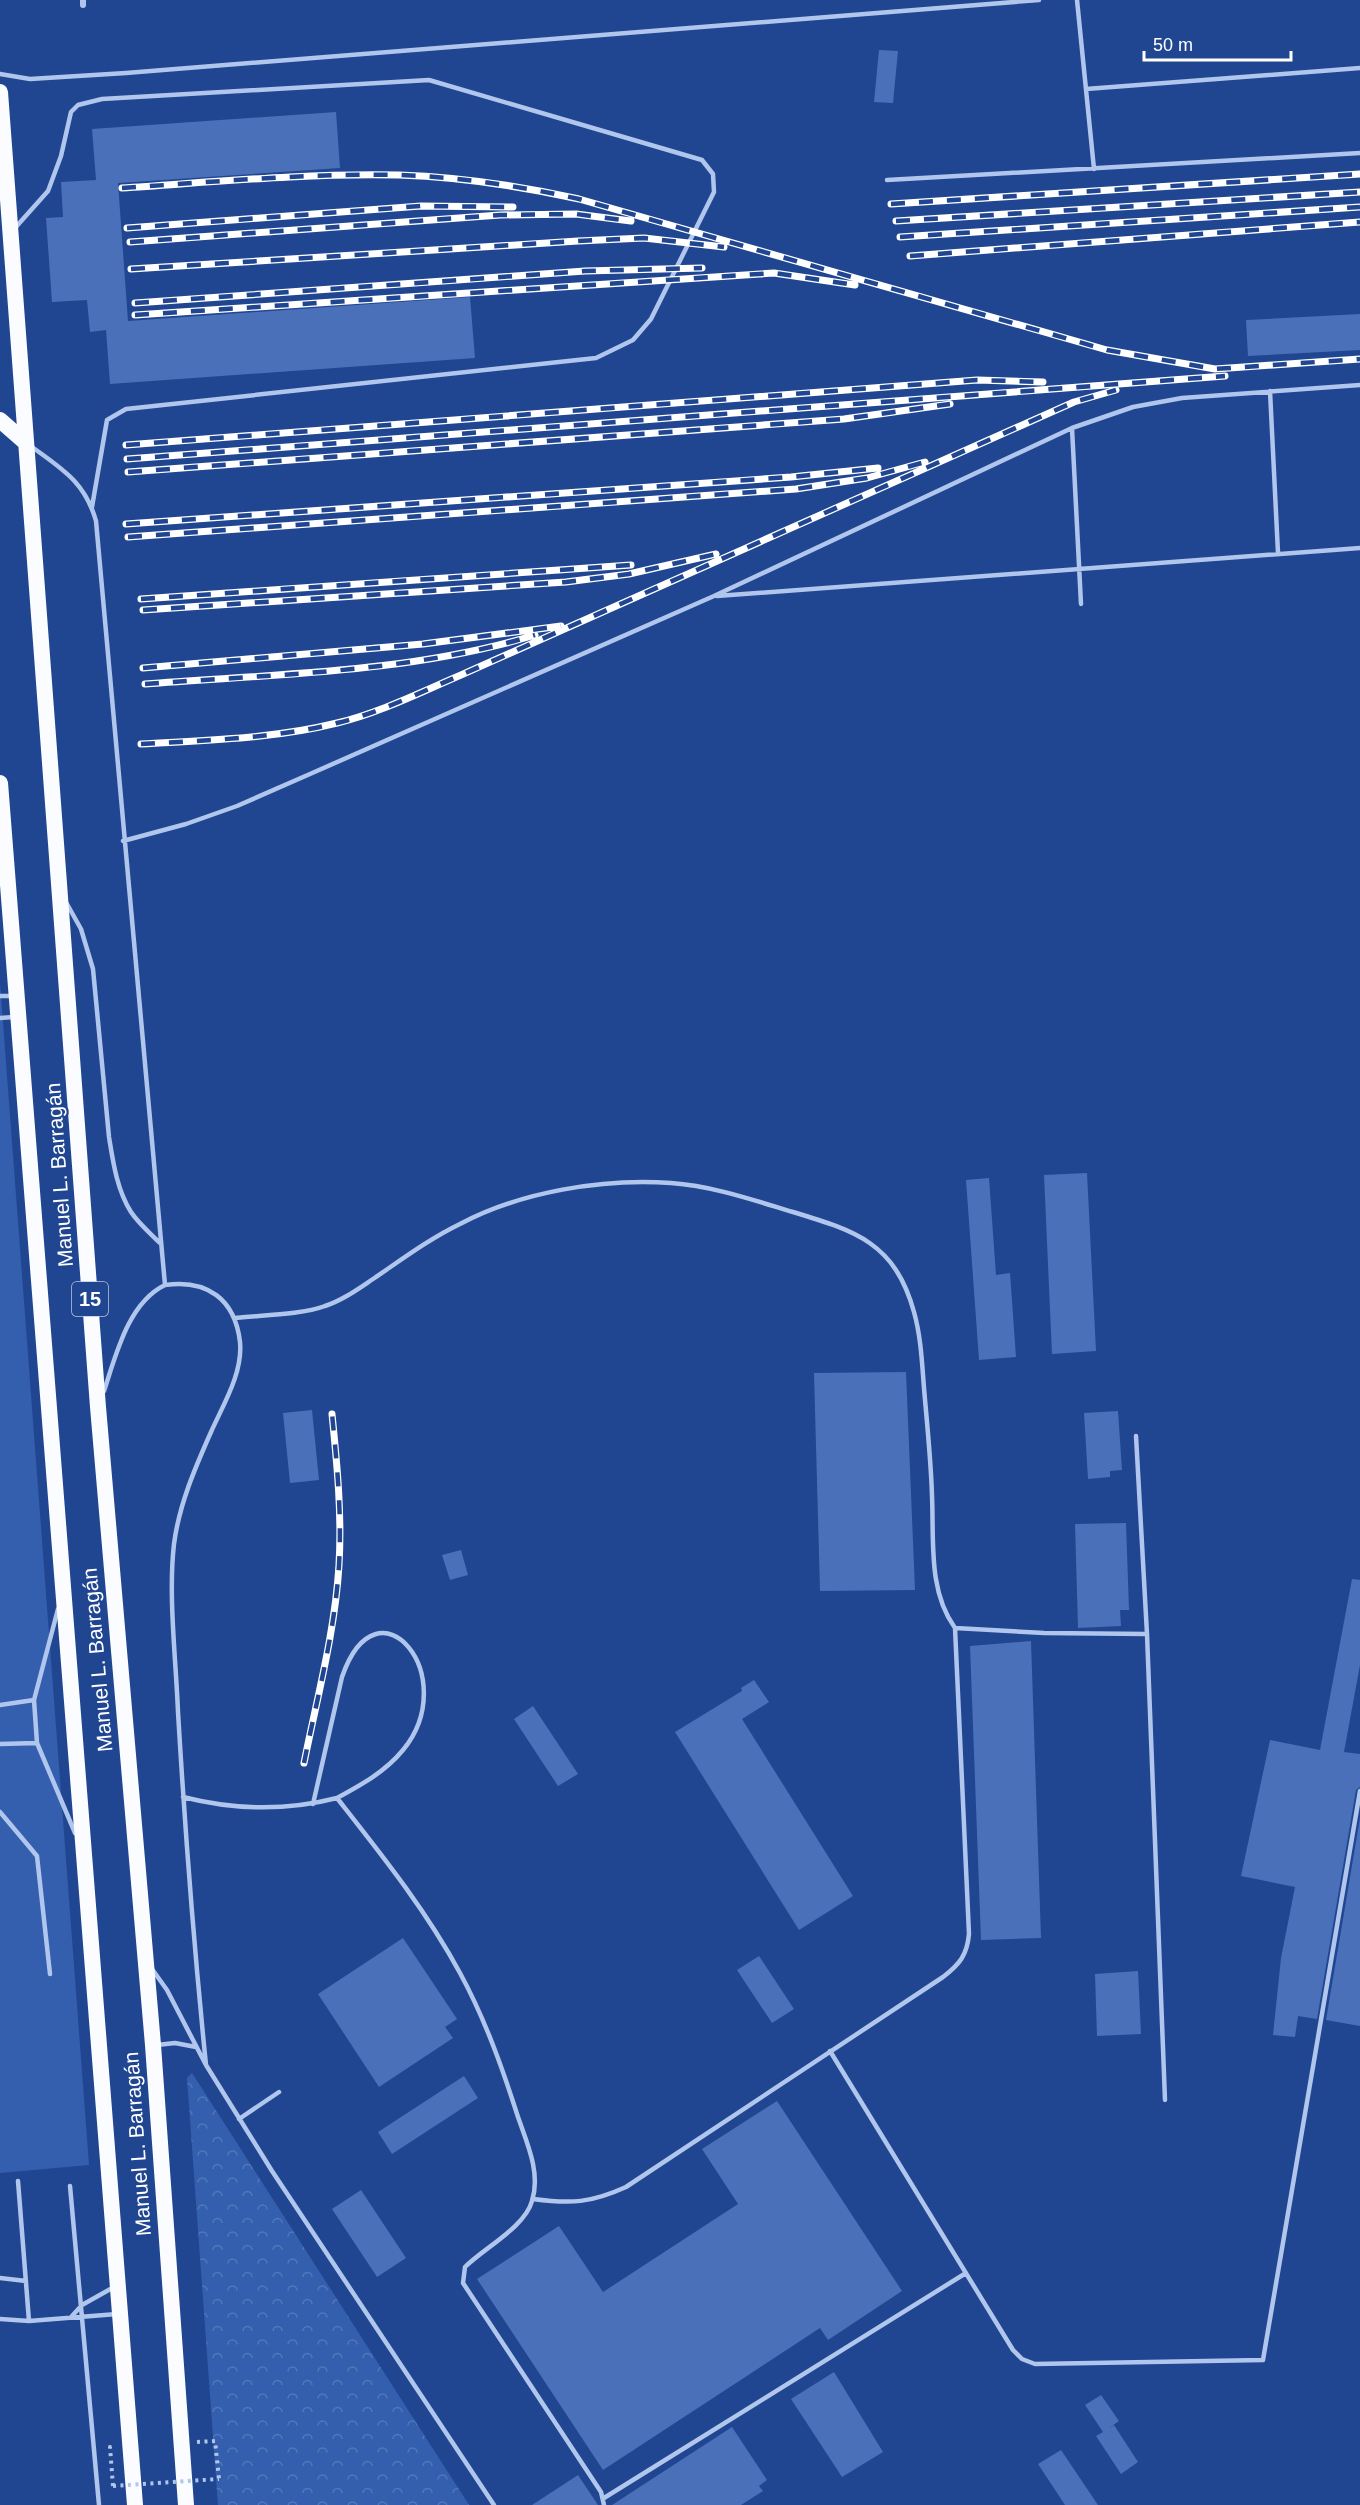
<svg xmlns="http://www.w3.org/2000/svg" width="1360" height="2505" viewBox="0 0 1360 2505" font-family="Arial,sans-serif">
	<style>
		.park { fill: url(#park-crowns) }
		.garden { fill: #345fae }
		.building { fill: #4970b8 }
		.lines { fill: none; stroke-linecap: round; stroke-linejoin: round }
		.path { stroke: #b1c6ed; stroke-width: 4; stroke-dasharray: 3 4.5; stroke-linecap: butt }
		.service { stroke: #b1c6ed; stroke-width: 4.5 }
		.minor { stroke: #b1c6ed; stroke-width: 6 }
		.trunk { stroke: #fbfcff; stroke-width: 16 }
		.rail-casing { stroke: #fff; stroke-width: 7 }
		.rail { stroke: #204691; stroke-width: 4.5; stroke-dasharray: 14; stroke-linecap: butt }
		.path-bridge { stroke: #b1c6ed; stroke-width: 4; stroke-dasharray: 3 4.5; stroke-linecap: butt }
		.labels { text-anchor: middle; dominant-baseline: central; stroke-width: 4.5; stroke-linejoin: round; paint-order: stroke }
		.shield { fill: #204691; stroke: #bcc8de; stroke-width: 1.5 }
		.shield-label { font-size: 20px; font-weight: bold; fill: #fff }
		.street-label { font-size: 21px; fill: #fff; stroke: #204691 }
	</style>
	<defs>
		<pattern id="park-crowns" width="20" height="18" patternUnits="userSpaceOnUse" patternTransform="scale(1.5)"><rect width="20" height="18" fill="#345fae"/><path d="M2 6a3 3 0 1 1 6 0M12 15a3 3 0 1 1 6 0" fill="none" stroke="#5277ba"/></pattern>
	</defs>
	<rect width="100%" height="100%" fill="#204691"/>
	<path class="park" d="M192,2073L469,2505H218L187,2078Z"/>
	<path class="garden" d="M0,983L89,2165L0,2173Z"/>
	<path class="building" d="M879,50L898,51L893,103L874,102Z
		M336,112L340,168L118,183L128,321L470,297L475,358L110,384L106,330L90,332L87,300L52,302L46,218L63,217L61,182L96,180L92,129Z
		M1360,314V350L1248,356L1246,320Z
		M1087,1173L1096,1351L1052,1354L1044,1175Z
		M989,1178L996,1275L1010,1273L1016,1357L979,1360L966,1180Z
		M906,1372L915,1590L820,1591L814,1373Z
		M312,1410L319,1480L290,1483L283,1413Z
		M1118,1411L1122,1470L1110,1471V1477L1088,1479L1084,1413Z
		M1126,1523L1129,1610H1120L1121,1626L1078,1628L1075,1524Z
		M461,1550L468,1575L450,1580L442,1555Z
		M1352,1579L1360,1580V1665L1344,1752L1360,1754V1787L1356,1790L1317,2019L1298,2016L1295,2037L1273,2035L1281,1958L1295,1887L1241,1876L1270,1740L1320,1750Z
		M1031,1641L1041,1938L981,1940L970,1646Z
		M754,1680L769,1702L742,1719L853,1896L799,1930L675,1732L742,1691L741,1688Z
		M533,1706L578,1774L558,1786L514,1719Z
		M1360,1818V2026L1326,2020Z
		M403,1938L457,2019L445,2027L453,2038L379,2087L318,1994Z
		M759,1956L794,2009L772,2023L737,1970Z
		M1138,1971L1141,2034L1097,2036L1095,1974Z
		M464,2076L478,2098L392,2154L378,2132Z
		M777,2101L902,2291L828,2340L820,2328L603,2470L477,2279L559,2226L603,2292L738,2204L702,2149Z
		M361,2190L406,2258L377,2277L332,2209Z
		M834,2372L883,2452L842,2477L791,2399Z
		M1101,2395L1119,2421L1109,2428L1114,2425L1138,2462L1121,2474L1096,2436L1103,2432L1085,2405Z
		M732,2427L767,2480L759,2486L763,2491L741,2505H612Z
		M1061,2450L1098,2505H1065L1038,2464Z
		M578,2475L598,2505H532Z"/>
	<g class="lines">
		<path class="path" d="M197,2442L215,2441L219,2479
			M113,2486L110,2447H115"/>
		<path class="service" d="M1077,0L1094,169
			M0,74L30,79L126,73L1039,0
			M1086,89L1360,68
			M887,180L1360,153
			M15,228L48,191L61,156L71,112L78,105L102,99L429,80L702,160L713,174L714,192L651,319L633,340L596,358L126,409L107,420L92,507
			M1270,391L1278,553
			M1072,428L1081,604
			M32,447C62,469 85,482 96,521L165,1285C207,1279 235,1299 240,1342C243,1373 223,1405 211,1432C195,1468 179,1505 174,1544C168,1595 176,1660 178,1712C185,1830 194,1947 206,2065
			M717,596L1360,548
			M123,841L186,824L237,806L310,774L714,596L1072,428L1133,407L1182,398L1360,385
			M67,904L81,929L93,969L109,1137C113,1162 117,1190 131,1212C139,1224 151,1234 160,1243
			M0,996H12
			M0,1018L14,1017
			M234,1318C261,1315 301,1315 325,1306C343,1300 358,1289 373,1279C401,1260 429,1239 460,1224C520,1192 603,1178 671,1183C713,1186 753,1200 793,1212C856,1231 895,1243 914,1312C921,1337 922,1363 924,1388C927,1424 931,1460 932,1496C934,1541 928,1591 955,1628
			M104,1391C116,1355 128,1303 165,1285
			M1136,1436L1147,1634L1165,2100
			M58,1609L34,1700L37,1743L75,1833
			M0,1705L34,1700
			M0,1744L37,1743
			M183,1797C234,1810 286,1811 337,1798C381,1854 426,1910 460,1973C485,2019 502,2067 518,2117C527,2143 541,2173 532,2201C525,2227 484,2248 465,2267L463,2283L601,2492L604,2505
			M313,1804L342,1677C378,1573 463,1677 403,1750C385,1772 361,1785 337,1798
			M0,1812L37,1856L50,1974
			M152,1969L167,1990L206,2065L272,2171L494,2505
			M157,2045L175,2043L196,2047
			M830,2051L1013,2350L1022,2359L1035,2364L1263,2360L1360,1791
			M239,2119L279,2092
			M18,2181L29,2321
			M70,2186L99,2505
			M533,2199C571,2204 591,2203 626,2187L943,1977C960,1964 967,1955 969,1934L955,1628L1044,1633L1147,1634
			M0,2278L26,2281
			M72,2316L82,2305L114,2287
			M0,2319L29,2321L117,2314
			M604,2498L966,2273"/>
		<path class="minor" d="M83,0V5"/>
		<path class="trunk" d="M0,92L98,1407L153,2045L186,2505
			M0,420L25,442
			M0,783L135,2505"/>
		<g class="rail-casing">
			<path id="rail" d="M122,188C214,182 307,173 399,175C460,177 520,186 579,199L1107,350L1215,369L1360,359
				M891,204L1360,174
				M896,221L1360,192
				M127,228L421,206L513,207
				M900,237L1360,207
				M130,242L500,215L576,214L631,221
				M910,256L1360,222
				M131,269L578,241L644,238L724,247
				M135,303L585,271L702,268
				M135,315L774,273L855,285
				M126,445L977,380L1043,382
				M127,459L1225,376
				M128,472L844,419L950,404
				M126,524L791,477L878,468
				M128,537L796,489L867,478L925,462
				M141,599L631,565
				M143,610L566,582L629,574L716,554
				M143,668L423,644L561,626
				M145,684C275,674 410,673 535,635
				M141,744C206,740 273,739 337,723C379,713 421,692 461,675L1074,402L1116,390
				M304,1763C317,1698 335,1632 339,1565C342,1514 337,1464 332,1414"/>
		</g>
		<use href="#rail" class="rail"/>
		<path class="path-bridge" d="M113,2486L219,2479"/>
	</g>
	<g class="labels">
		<rect class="shield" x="72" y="1282" width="36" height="34" rx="4.5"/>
		<g class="shield-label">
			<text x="90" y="1299">15</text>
		</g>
		<g class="street-label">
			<text transform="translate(59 1175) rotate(-94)">Manuel L. Barragán</text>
			<text transform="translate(97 1660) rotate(-95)">Manuel L. Barragán</text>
			<text transform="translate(137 2144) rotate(-94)">Manuel L. Barragán</text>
		</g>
	</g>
	<path d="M1144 51v9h147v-9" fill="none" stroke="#ffffff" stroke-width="3"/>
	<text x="1153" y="51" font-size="18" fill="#ffffff" stroke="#204691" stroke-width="4.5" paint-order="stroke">50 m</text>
</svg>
